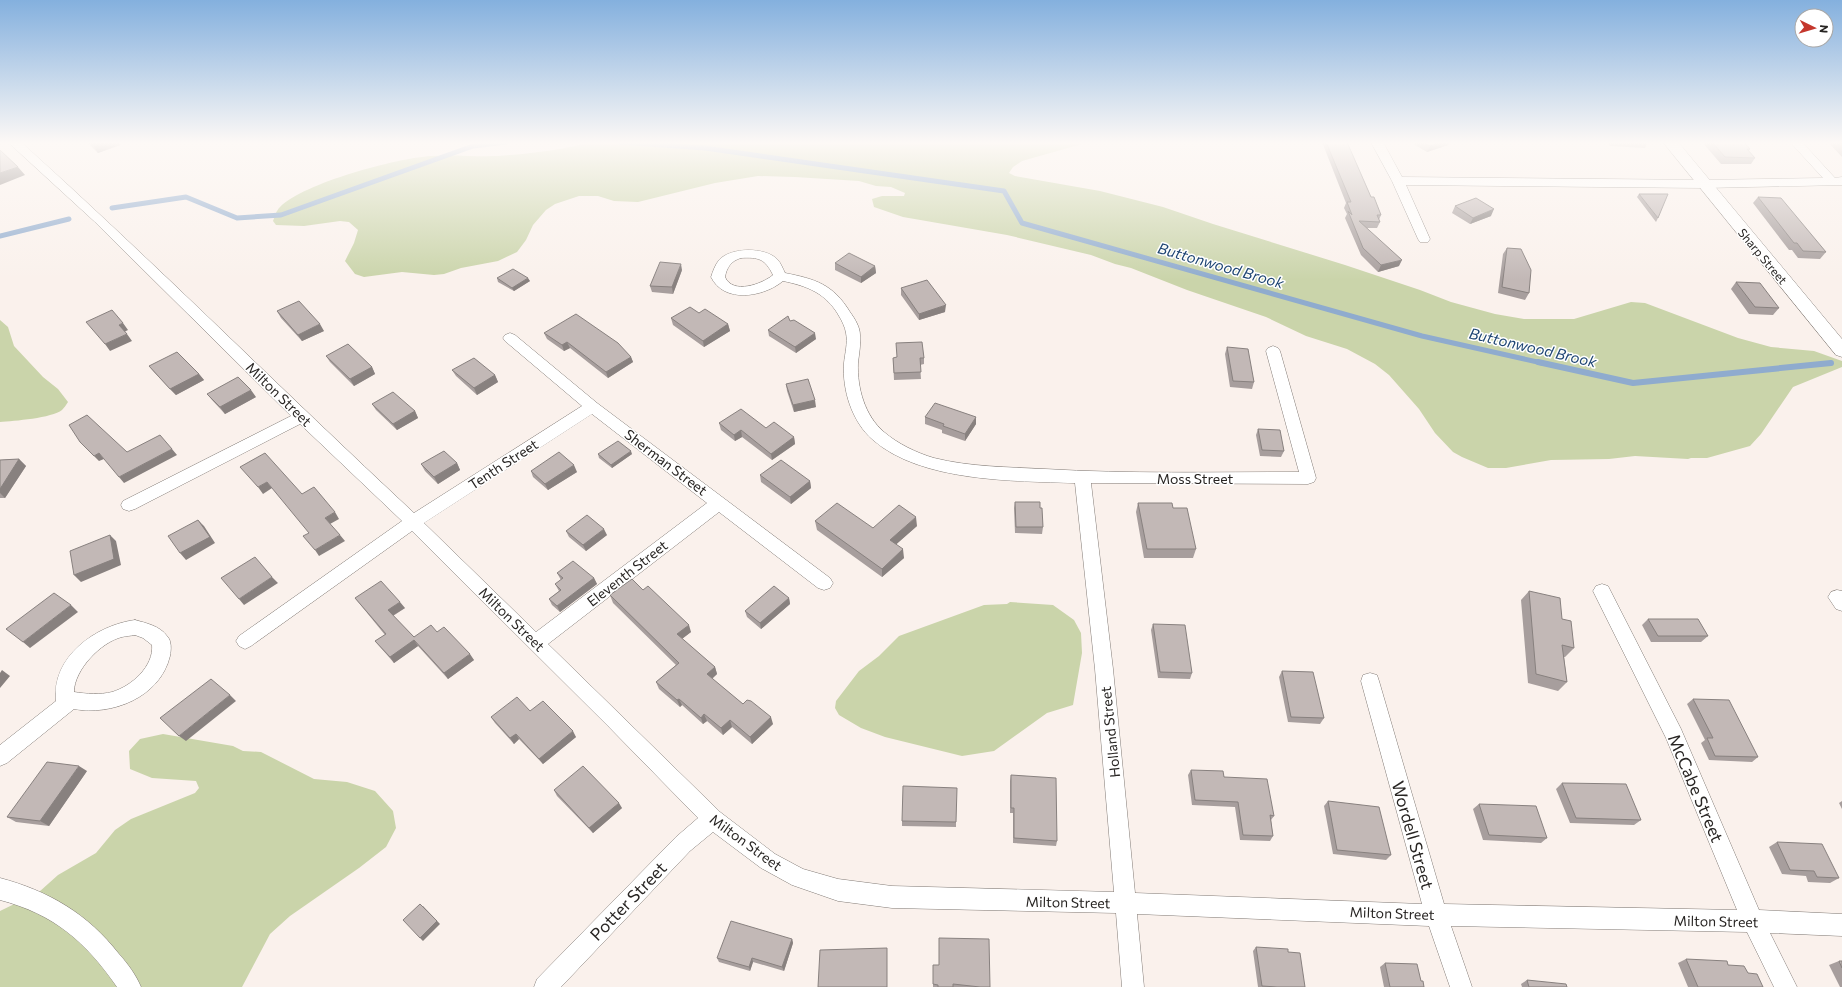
<svg xmlns="http://www.w3.org/2000/svg" width="1842" height="987" viewBox="0 0 1842 987" font-family="Commissioner,sans-serif">
	<style>
		.green { fill: #cad4aa }
		.lines { fill: none; stroke-linecap: round; stroke-linejoin: round }
		.stream-far1 { stroke: #8fabce; stroke-width: 5 }
		.stream { stroke: #8fabce; stroke-width: 6 }
		.minor-casing { stroke: #837c77; stroke-width: 1 }
		.tertiary-casing { stroke: #837c77; stroke-width: 1 }
		.minor { fill: #fff; fill-rule: evenodd }
		.tertiary { fill: #fff; fill-rule: evenodd }
		.wall { fill: #a79e9d }
		.shaded-wall { fill: #88817f }
		.building { fill: #c2b8b6; stroke: #88817f }
		.labels { text-anchor: middle; dominant-baseline: central; stroke-width: 3; stroke-linejoin: round; paint-order: stroke }
		.far-street-label { font-size: 12px; fill: #282523; stroke: #fff }
		.street-label { font-size: 14px; fill: #282523; stroke: #fff }
		.water-label { font-size: 15px; font-style: italic; fill: #1e4573; stroke: #fff }
		.near-street-label { font-size: 17px; fill: #282523; stroke: #fff }
	</style>
	<rect width="100%" height="100%" fill="#faf1ec"/>
	<path class="green" d="M591,142H1089L1022,161L1013,167L1009,173L1015,176L1100,191L1163,207L1213,224L1345,265L1420,290L1451,302L1495,314L1524,319H1574L1631,302L1645,303L1738,338L1771,347L1814,351L1842,361V367L1793,387L1761,434L1750,446L1707,458H1691L1688,459L1635,456L1609,459L1551,460L1506,468H1488L1462,457L1453,452L1435,433L1419,409L1389,375L1375,364L1347,349L1306,336L1266,317L1187,290L1131,268L1115,264L1091,255L1007,235L903,217L874,207L872,199L882,196H904L905,193L891,187L876,186L859,181L795,177L758,176L715,183L638,202L614,201L598,196H579L555,204L546,210L533,225L526,240L517,252L498,261L461,268L444,274L434,275L402,272L364,277L355,274L345,261L354,243L358,230L349,222L340,221L304,226L276,225L273,221C275,216 276,211 280,207C304,183 397,158 431,156C457,154 484,158 510,155C537,153 565,149 591,142Z
		M0,320L8,327L14,346L43,377L58,389L68,402C66,405 64,408 62,410C52,418 14,421 0,422Z
		M1010,602L1053,605L1074,620L1081,633L1082,653L1073,705L1047,713L994,751L962,756L885,737L861,728L839,715L835,708L836,701L859,671L879,656L899,636L984,605L1007,604Z
		M163,734L233,746L243,751L261,752L314,779L347,782L375,791L393,811L396,828L386,847L359,868L290,916L270,934L242,987H0V911L39,892L58,875L96,853L115,830L131,819L195,793L199,788L196,781L152,778L130,769L129,751L140,739Z"/>
	<g class="lines">
		<path class="stream-far1" d="M619,142L705,148L1004,191L1022,223L1422,336L1542,363
			M112,208L186,197L237,218L281,215L473,146L507,142
			M0,236L69,219"/>
		<path class="stream" d="M1538,362L1633,383L1831,363"/>
		<g class="minor-casing">
			<path id="minor" d="M8,142H21C155,263 282,390 414,513L582,406L505,341L503,338L505,335L510,333L515,335L597,403L830,578L833,583L830,588L824,590L818,588L719,512L548,644L720,812L775,854L803,869L838,879L892,886L1114,892L1095,669L1075,483C1014,481 921,482 873,440C852,422 842,390 844,363C845,353 848,343 846,333C845,327 842,321 839,316C826,293 807,286 783,281C764,297 724,304 711,277C713,271 715,265 719,260C731,247 765,247 777,259C781,263 783,269 785,273C815,279 833,284 850,312C855,319 860,327 860,335C861,344 859,354 858,363C857,388 865,416 884,432C898,444 917,453 934,458C970,467 1008,467 1045,469C1129,474 1214,472 1299,472L1266,351L1268,348L1273,346L1278,348L1280,351L1316,478L1314,482L1308,484L1091,483L1113,669L1135,893L1422,904L1361,681L1363,675L1370,673L1377,675L1379,681L1444,904L1737,910L1666,738L1593,591L1596,586L1602,584L1608,586L1681,729L1759,910L1842,914V936L1770,933L1797,987H1774L1747,932L1451,926L1472,987H1450L1429,926L1137,914L1144,987H1122L1116,913L892,908L838,901L792,885L761,868L713,832L690,851L561,987H534L537,979L676,837L698,818L608,726L412,531L251,646L245,649L239,646L236,641L239,636L402,521L300,424L135,509L129,511L123,509L121,505L123,501L291,416L95,222ZM741,258C759,257 765,259 773,275C762,284 733,295 725,277C727,267 731,261 741,258ZM592,414L707,503L536,632L424,523Z
				M1371,142H1383L1402,177L1704,180L1823,178L1790,142H1802L1835,178L1842,177V185L1704,188L1406,185L1430,239L1428,242H1420L1418,239L1392,181Z
				M1837,590L1842,591V611L1836,609L1828,597L1831,592Z
				M135,620C146,623 160,626 167,636C172,641 171,650 170,656C160,698 111,716 74,709L7,763L0,766V745L56,701C51,657 96,625 135,620ZM135,635L143,638L152,645C154,666 132,686 112,692C100,695 87,694 74,692C74,670 101,642 122,637C126,636 130,636 135,635Z
				M0,878C49,891 88,914 119,954C128,964 136,975 141,987H117C86,942 54,914 0,900Z"/>
		</g>
		<g class="tertiary-casing">
			<path id="tertiary" d="M1663,142H1678L1842,339V357L1836,355Z"/>
		</g>
		<use href="#minor" class="minor"/>
		<use href="#tertiary" class="tertiary"/>
	</g>
	<path class="wall" d="M87,142H118L120,145L98,153Z
		M1322,142H1347L1371,197L1381,215L1379,220L1380,222L1377,228H1367L1399,266L1378,272L1361,255L1345,218L1347,214L1344,208L1346,203Z
		M1414,142H1450L1448,145L1427,152L1415,145Z
		M1608,142H1648L1645,148L1610,146Z
		M1702,142H1744L1750,149L1749,151L1755,158L1751,164H1721Z
		M1828,142H1842V157Z
		M1639,194L1658,218L1656,222L1637,197Z
		M1758,197L1826,252L1820,259L1798,258L1792,250H1789L1753,203Z
		M1455,206L1491,216L1470,224L1452,213Z
		M1507,248L1529,293L1525,300L1498,293L1503,254Z
		M835,263L875,266L876,273L861,283L835,270Z
		M682,270L673,294L652,292L650,286Z
		M497,278L530,281L514,291L498,282Z
		M1736,282L1779,308L1773,315L1749,314L1731,289Z
		M901,288L945,312L919,320L901,295Z
		M277,311L324,331L302,341L281,318Z
		M699,313L728,324L730,331L704,347L673,325L671,318Z
		M790,321L816,339L796,353L769,336L768,330Z
		M544,333L631,357L633,362L608,378L570,348L564,351L547,339Z
		M1227,347L1254,382L1252,389L1230,387L1225,354Z
		M326,356L372,367L375,374L354,386L330,362Z
		M893,358H924V364L920,365L921,379L894,380Z
		M149,366L199,374L204,380L176,395L154,372Z
		M452,370L495,375L498,382L477,395L456,376Z
		M786,384L816,407L794,412L787,391Z
		M207,394L256,397L225,414L212,400Z
		M372,404L415,411L418,418L397,430L376,410Z
		M925,417L976,424L965,441L942,433V430L925,424Z
		M719,423L766,428L794,437L795,444L772,460L742,437L735,441L721,430Z
		M1258,429L1284,451L1281,457L1260,456L1256,435Z
		M598,454H632L612,468L599,458Z
		M19,459L26,466L5,498H0V460Z
		M457,463L460,470L438,484L425,471L421,464Z
		M531,471L577,472L548,490L533,477Z
		M760,475L810,481L811,488L791,504L761,482Z
		M1015,502L1040,508L1043,527L1042,534L1015,533L1014,508Z
		M1138,503L1173,508L1196,549L1193,558H1144L1136,512Z
		M815,521L873,528L917,526L896,544L904,558L882,577L817,530Z
		M566,531L607,535L586,551L569,537Z
		M557,573L594,578L597,584L560,612L552,605L549,599L559,591L555,584L561,580Z
		M643,590L691,632L682,639L715,667L717,674L712,679L743,704L773,724L752,744L732,727L723,735L707,721L703,724L682,705L680,707L659,689L656,682L676,665L613,603L610,595Z
		M1529,591L1562,619L1574,648L1565,657H1564L1567,682L1558,691L1528,683L1521,600Z
		M355,598L405,608L393,616L414,637L437,632L474,660L448,679L418,646L394,663L375,641L385,635Z
		M789,598L790,604L761,629L747,617L745,611Z
		M1648,619L1708,636L1701,642H1651L1642,625Z
		M1153,624L1192,673L1190,679L1158,678L1151,630Z
		M1282,671L1324,718L1320,724L1288,722L1279,677Z
		M1693,699L1758,757L1752,762L1709,760L1701,743L1705,740L1687,704Z
		M530,711L576,737L543,764L519,739L514,744L495,723L491,717Z
		M1191,770L1224,777L1274,816L1271,820L1273,836L1270,841L1240,840L1235,807L1192,805L1188,775Z
		M87,771L49,826L16,822L7,817Z
		M1011,775L1057,841L1056,846L1013,843V813H1010V781Z
		M1562,783L1641,820L1634,825L1570,823L1556,789Z
		M554,790L622,808L593,833L557,796Z
		M1328,801L1391,855L1386,860L1333,854L1324,806Z
		M1842,801V809L1839,803Z
		M1479,804L1547,838L1541,843L1483,840L1473,809Z
		M902,821L956,822V827L902,826Z
		M1777,842L1839,878L1830,883L1808,882L1806,876L1782,874L1769,847Z
		M792,939L793,943L784,971L753,962L750,971L719,962L717,958Z
		M1256,947L1288,952L1305,987H1258L1253,951Z
		M1686,959L1728,965L1748,973L1763,987H1688L1678,963Z
		M1839,961H1842V987H1840L1829,965Z
		M1385,963L1421,981L1424,987H1384L1380,967Z
		M933,965L990,987H933Z
		M1527,980L1567,987H1522L1521,984Z"/>
	<path class="shaded-wall" d="M95,142H118L120,145L98,153L92,143Z
		M1442,142H1450L1448,145L1427,152L1430,146Z
		M18,167L25,175L0,185V173Z
		M1494,209L1491,216L1470,224L1473,218Z
		M1402,260L1399,266L1378,272L1381,265Z
		M681,264L682,270L673,294L672,287Z
		M875,266L876,273L861,283V277Z
		M528,278L530,281L514,291L512,288Z
		M946,305L945,312L919,320V314Z
		M123,323L128,330L124,332L119,325Z
		M320,324L324,331L302,341L298,335Z
		M728,324L730,331L704,347L703,341Z
		M815,333L816,339L796,353L795,347Z
		M127,334L132,341L110,351L105,344Z
		M567,342L570,348L564,351L562,345Z
		M631,357L633,362L608,378L606,372Z
		M372,367L375,374L354,386L350,379Z
		M199,374L204,380L176,395L170,389Z
		M495,375L498,382L477,395L474,388Z
		M251,390L256,397L225,414L220,407Z
		M815,400L816,407L794,412L793,405Z
		M415,411L418,418L397,430L393,424Z
		M976,417V424L965,441V434Z
		M741,430L742,437L735,441L734,435Z
		M794,437L795,444L772,460L771,454Z
		M172,449L177,455L124,483L119,477Z
		M631,451L632,454L612,468L611,465Z
		M99,453L104,459L99,461L94,456Z
		M19,459L26,466L5,498L0,493V489Z
		M457,463L460,470L438,484L434,477Z
		M574,465L577,472L548,490L545,484Z
		M810,481L811,488L791,504L790,497Z
		M267,482L272,488L263,494L258,487Z
		M335,512L339,519L330,524L325,518Z
		M916,517L917,526L891,549L890,540Z
		M198,520L204,526L215,543L186,560L180,553Z
		M604,529L607,535L586,551L583,545Z
		M110,535L116,541L121,565L81,582L74,575Z
		M340,535L345,541L319,556L315,550Z
		M903,549L904,558L882,577V569Z
		M272,577L278,583L244,605L239,599Z
		M594,578L597,584L560,612L557,606Z
		M789,598L790,604L761,629L760,623Z
		M400,602L405,608L392,616L388,610Z
		M71,605L78,612L30,648L23,642Z
		M689,625L691,632L679,641L677,634Z
		M414,640L418,646L394,663L390,657Z
		M470,654L474,660L448,679L444,673Z
		M715,667L717,674L709,681L707,674Z
		M2,670L10,676L0,688V673Z
		M230,695L236,701L186,741L179,736Z
		M679,699L682,705L680,707L677,700Z
		M704,714L707,721L703,724L701,718Z
		M771,717L773,724L752,744L750,737Z
		M730,720L732,727L723,735L721,728Z
		M573,731L576,737L543,764L539,759Z
		M516,734L519,739L514,744L510,738Z
		M79,766L87,771L49,826L40,821Z
		M619,803L622,808L593,833L589,828Z
		M423,906L440,924L423,941L420,938Z
		M792,939L793,943L784,971L782,967Z
		M752,958L753,962L750,971L749,967Z"/>
	<path class="building" d="M1326,142H1347L1371,197H1374L1381,215H1377L1380,222L1359,221L1402,260L1381,265L1363,248L1348,211L1352,215L1347,202H1351Z
		M1424,142H1442L1430,146Z
		M1712,142H1744L1750,149H1747L1755,158L1725,157Z
		M1839,142H1842V145Z
		M0,150L18,167L0,173Z
		M1639,194H1668L1658,218Z
		M1758,197L1781,198L1826,252L1803,251L1797,243H1794Z
		M1476,198L1494,209L1473,218L1455,206Z
		M1507,248L1521,249L1531,270L1529,293L1502,287Z
		M849,253L875,266L861,277L835,263Z
		M660,262L681,264L672,287L650,286Z
		M513,269L528,278L512,288L497,278Z
		M927,280L946,305L919,314L901,288Z
		M1736,282L1760,283L1779,308L1755,307Z
		M299,301L320,324L298,335L277,311Z
		M690,307L699,313L705,309L728,324L703,341L671,318Z
		M112,310L123,323L119,325L127,334L105,344L86,322Z
		M576,314L618,343L631,357L606,372L567,342L562,345L544,333Z
		M788,316L790,321L794,320L815,333L795,347L768,330Z
		M922,342L924,358H920L921,372L894,373L893,358L897,357L896,343Z
		M348,344L372,367L350,379L326,356Z
		M1227,347L1248,349L1254,382L1233,381Z
		M177,352L199,374L170,389L149,366Z
		M474,358L495,375L474,388L452,370Z
		M238,377L251,390L220,407L207,394Z
		M808,379L815,400L793,405L786,384Z
		M393,392L415,411L393,424L372,404Z
		M935,403L976,417L965,434L943,426L944,424L925,417Z
		M741,409L766,428L774,422L794,437L771,454L741,430L734,435L719,423Z
		M87,415L127,452L160,435L172,449L119,477L99,453L94,456L80,442L69,425Z
		M1258,429L1280,430L1284,451L1262,450Z
		M618,441L631,451L611,465L598,454Z
		M444,451L457,463L434,477L421,464Z
		M559,452L574,465L545,484L531,471Z
		M265,453L302,494L314,487L335,512L325,518L340,535L315,550L303,536L309,533L267,482L258,487L240,467Z
		M19,459L0,489V460Z
		M781,460L810,481L790,497L760,475Z
		M1015,502H1040V508H1042L1043,527H1016Z
		M837,503L873,528L899,505L916,517L890,540L903,549L882,569L815,521Z
		M1138,503H1172L1173,508H1187L1196,549H1147Z
		M587,515L604,529L583,545L566,531Z
		M198,520L210,537L180,553L168,536Z
		M110,535L114,559L74,575L70,551Z
		M255,557L272,577L239,599L221,578Z
		M573,561L594,578L557,606L549,599L561,590L555,584L563,578L557,573Z
		M632,579L643,590L648,586L689,625L677,634L715,667L707,674L743,704L747,700L751,701L771,717L750,737L730,720L721,728L704,714L701,718L679,699L677,700L656,682L679,663L610,595Z
		M381,581L400,602L388,610L414,637L431,625L437,632L444,627L470,654L444,673L414,640L390,657L375,641L386,634L355,598Z
		M774,586L789,598L760,623L745,611Z
		M1529,591L1560,598L1562,619L1571,621L1574,648L1562,645L1567,682L1536,674Z
		M54,593L71,605L23,642L6,629Z
		M1648,619H1698L1708,636H1658Z
		M1153,624L1185,625L1192,673L1160,672Z
		M1282,671L1313,672L1324,718L1291,717Z
		M211,679L230,695L179,736L160,718Z
		M517,697L530,711L543,701L573,731L539,759L516,734L510,738L491,717Z
		M1693,699L1729,700L1758,757L1715,756L1707,738H1713Z
		M47,762L79,766L40,821L7,817Z
		M583,766L619,803L589,828L554,790Z
		M1191,770L1223,771L1224,777L1267,779L1274,816L1270,815L1273,836L1243,835L1238,802L1195,800Z
		M1011,775L1056,778L1057,841L1014,838V808H1011Z
		M1562,783L1626,784L1641,820L1576,818Z
		M903,786L957,788L956,822L902,821Z
		M1328,801L1379,807L1391,855L1337,850Z
		M1479,804L1536,806L1547,838L1489,835Z
		M1777,842L1822,844L1839,878L1817,877L1814,871L1790,870Z
		M420,904L437,921L420,938L403,920Z
		M731,921L792,939L782,967L752,958L749,967L717,958Z
		M939,938L989,939L990,987H980L953,984V987H938V985L933,984V965H939Z
		M1256,947L1288,949V952L1300,953L1305,987H1277L1262,986Z
		M887,948V987H818L820,950Z
		M1686,959L1727,961L1728,965L1744,966L1748,973L1757,974L1763,987H1698Z
		M1839,961H1842V968Z
		M1385,963L1417,964L1421,981H1423L1424,987H1390Z
		M1527,980L1566,984L1567,987H1529Z"/>
	<linearGradient id="sky" x2="0" y2="1"><stop stop-color="#84b0de"/><stop offset="0.51" stop-color="#fdf9f6"/><stop offset="1" stop-color="#fdf9f6" stop-opacity="0"/></linearGradient>
	<rect width="1842" height="280" fill="url(#sky)"/>
	<g class="labels">
		<g class="far-street-label">
			<text transform="translate(1763 256) rotate(50)">Sharp Street</text>
		</g>
		<g class="street-label">
			<text transform="translate(279 394) rotate(44)">Milton Street</text>
			<text transform="translate(666 462) rotate(37)">Sherman Street</text>
			<text transform="translate(503 464) rotate(-33)">Tenth Street</text>
			<text x="1195" y="478">Moss Street</text>
			<text transform="translate(627 573) rotate(-38)">Eleventh Street</text>
			<text transform="translate(512 619) rotate(44)">Milton Street</text>
			<text transform="translate(1110 732) rotate(-96)">Holland Street</text>
			<text transform="translate(746 842) rotate(36)">Milton Street</text>
			<text transform="translate(1068 902) rotate(1)">Milton Street</text>
			<text transform="translate(1392 913) rotate(2)">Milton Street</text>
			<text transform="translate(1716 921) rotate(1)">Milton Street</text>
		</g>
		<g class="water-label">
			<text transform="translate(1221 265) rotate(16)">Buttonwood Brook</text>
			<text transform="translate(1533 347) rotate(13)">Buttonwood Brook</text>
		</g>
		<g class="near-street-label">
			<text transform="translate(1696 788) rotate(67)">McCabe Street</text>
			<text transform="translate(1413 835) rotate(74)">Wordell Street</text>
			<text transform="translate(628 901) rotate(-46)">Potter Street</text>
		</g>
	</g>
	<g transform="translate(1814 28) rotate(95)"><circle r="19" fill="#ffffff" stroke="#a9a8a7"/>
	<path d="M0-3L7 15L0 10L-7 15Z" fill="#c4372d"/>
	<text y="-6" font-size="11" font-weight="bold" text-anchor="middle" fill="#282523">N</text>
	</g>
</svg>
